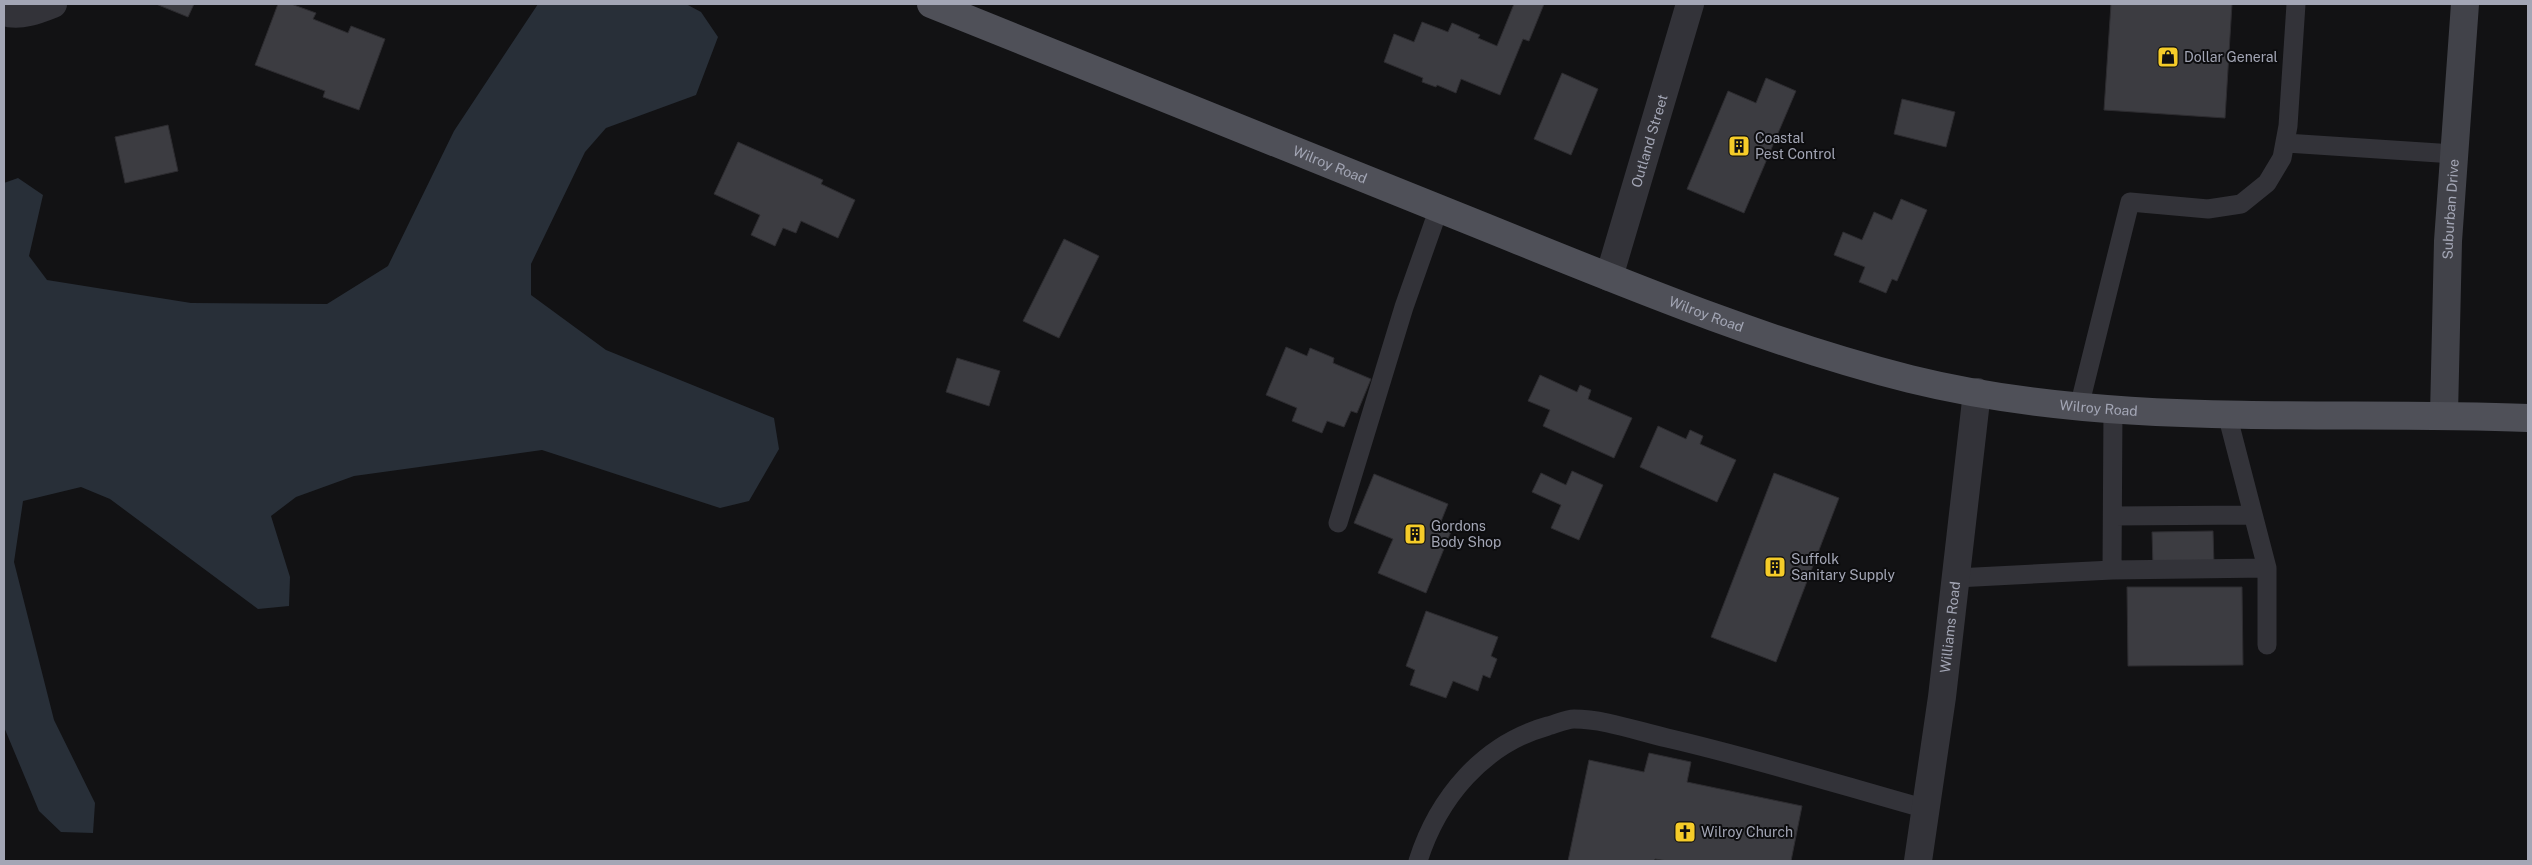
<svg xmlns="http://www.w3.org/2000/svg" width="2532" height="865" viewBox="0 0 2532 865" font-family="'Public Sans',sans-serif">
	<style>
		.water { fill: #282f38 }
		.building { fill: #3c3c41; stroke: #2d2c30 }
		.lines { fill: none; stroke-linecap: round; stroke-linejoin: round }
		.lane { stroke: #333339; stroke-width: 19 }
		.street { stroke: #333339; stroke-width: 28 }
		.secondary { stroke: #414249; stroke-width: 28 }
		.primary { stroke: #4f5058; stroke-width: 28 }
		.labels { text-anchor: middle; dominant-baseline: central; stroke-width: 4; stroke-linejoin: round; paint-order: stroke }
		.poi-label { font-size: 14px; fill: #a3a6b5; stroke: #0d0d0f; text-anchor: start }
		.street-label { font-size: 14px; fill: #a3a6b5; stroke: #0d0d0f }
	</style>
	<rect width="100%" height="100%" fill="#121214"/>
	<path class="water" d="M538,4H686L701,12L718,37L696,95L606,128L585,152L531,264V295L606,350L774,418L779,449L749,501L720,508L542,450L354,476L296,497L271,516L290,577L289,606L258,609L110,499L81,487L23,501L14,562L54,720L95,803L93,833L61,832L39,811L4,727V183L18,178L43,195L29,256L47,280L191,303L327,304L388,266L454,131Z"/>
	<path class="building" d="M156,4H194L188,17Z
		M278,4H291L316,13L313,19L348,33L351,26L385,39L359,110L323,97L325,91L255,65Z
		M1514,4H1544L1529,41L1523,39L1500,95L1461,79L1456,93L1437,85L1436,87L1422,82L1423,78L1384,62L1394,34L1414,42L1422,22L1448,32L1452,23L1480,35L1478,38L1497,46Z
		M2111,4H2232L2225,118L2104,110Z
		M1562,73L1598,89L1571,155L1534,139Z
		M1766,78L1796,91L1744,213L1687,189L1728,91L1756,103Z
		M1902,99L1955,112L1946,147L1894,134Z
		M168,125L178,171L125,183L115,137Z
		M738,142L823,180L821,184L855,200L838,238L801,221L796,233L783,228L775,246L751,235L760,215L714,194Z
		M1901,199L1927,210L1897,281L1892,279L1886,293L1859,282L1865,267L1834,255L1843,232L1862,240L1874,212L1892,220Z
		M1064,239L1099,256L1059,338L1023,321Z
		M1286,347L1307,356L1310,348L1334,358L1333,363L1371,379L1357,413L1351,411L1344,427L1327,421L1322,433L1292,421L1297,408L1266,395Z
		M957,358L1000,371L989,406L946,392Z
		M1540,375L1577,392L1580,385L1591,390L1588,399L1632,418L1614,458L1543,426L1550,410L1528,401Z
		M1658,426L1686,439L1690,430L1703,436L1700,444L1736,460L1717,502L1640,467Z
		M1572,471L1603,485L1579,540L1551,528L1561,505L1532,492L1541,473L1566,485Z
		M1774,473L1839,498L1776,662L1711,637Z
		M1374,474L1448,504L1440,524L1452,529L1426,593L1378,573L1393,539L1354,523Z
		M2213,531L2214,565L2153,567L2152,532Z
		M2127,587H2242L2243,665L2128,666Z
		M1426,611L1498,637L1491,656L1497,659L1490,678L1483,675L1478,691L1453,681L1446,698L1410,685L1415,670L1406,666Z
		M1649,753L1691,762L1687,782L1802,806L1791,861H1667L1655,859L1654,861H1568L1589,760L1644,772Z"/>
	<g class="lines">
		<path class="lane" d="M2285,143L2454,154
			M2079,407L2130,202L2208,209L2241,204L2267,183L2282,158L2288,126L2296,4
			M2113,516L2253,515
			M1338,523L1404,307L1439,208
			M2267,568V645
			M2112,570L2113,409
			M1956,578L2112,570L2267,568L2227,414
			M1418,861C1438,798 1483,744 1548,726C1556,724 1566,719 1574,719C1604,719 1637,731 1667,738C1754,758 1840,785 1926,809"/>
		<g class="street">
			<path d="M4,12C20,17 38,10 53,4"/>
			<path id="s1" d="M1609,277L1690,4"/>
			<path id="s2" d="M1918,861L1942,697L1977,392"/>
		</g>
		<path class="secondary" id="s3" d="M2444,415L2448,241L2465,4"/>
		<path class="primary" id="s4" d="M931,4C1107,75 1284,146 1460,217C1607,276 1756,340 1910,379C2112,429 2323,410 2528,418"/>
	</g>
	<defs>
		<g id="shop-square" transform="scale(1.125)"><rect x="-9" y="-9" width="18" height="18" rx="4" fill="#f5cc29" stroke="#0d0d0f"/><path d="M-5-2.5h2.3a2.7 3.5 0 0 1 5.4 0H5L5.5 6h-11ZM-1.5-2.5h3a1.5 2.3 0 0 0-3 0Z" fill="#111"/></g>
		<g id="building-square" transform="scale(1.125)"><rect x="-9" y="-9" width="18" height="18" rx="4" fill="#f5cc29" stroke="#0d0d0f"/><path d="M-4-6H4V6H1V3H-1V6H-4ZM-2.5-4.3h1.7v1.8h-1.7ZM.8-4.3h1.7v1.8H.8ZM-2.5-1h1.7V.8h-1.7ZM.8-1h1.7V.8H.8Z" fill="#111"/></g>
		<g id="church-square" transform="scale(1.125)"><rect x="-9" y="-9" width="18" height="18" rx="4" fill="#f5cc29" stroke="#0d0d0f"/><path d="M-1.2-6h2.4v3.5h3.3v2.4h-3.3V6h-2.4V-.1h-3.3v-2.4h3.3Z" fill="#111"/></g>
	</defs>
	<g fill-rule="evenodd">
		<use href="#shop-square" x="2168" y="57"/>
		<use href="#building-square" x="1739" y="146"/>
		<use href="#building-square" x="1415" y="534"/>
		<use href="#building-square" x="1775" y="567"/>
		<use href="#church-square" x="1685" y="832"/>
	</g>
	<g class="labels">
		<g class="poi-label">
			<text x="2184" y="57">Dollar General</text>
			<text x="1755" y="138">Coastal<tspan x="1755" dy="16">Pest Control</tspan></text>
			<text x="1431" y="526">Gordons<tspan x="1431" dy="16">Body Shop</tspan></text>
			<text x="1791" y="559">Suffolk<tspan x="1791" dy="16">Sanitary Supply</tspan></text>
			<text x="1701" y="832">Wilroy Church</text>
		</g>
		<g class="street-label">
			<text stroke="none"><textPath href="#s1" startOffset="142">Outland Street</textPath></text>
			<text stroke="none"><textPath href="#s4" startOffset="430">Wilroy Road</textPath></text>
			<text stroke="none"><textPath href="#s3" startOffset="206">Suburban Drive</textPath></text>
			<text stroke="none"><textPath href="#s4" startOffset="835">Wilroy Road</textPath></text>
			<text stroke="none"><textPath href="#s4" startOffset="1240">Wilroy Road</textPath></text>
			<text stroke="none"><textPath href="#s2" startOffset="236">Williams Road</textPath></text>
		</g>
	</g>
	<rect width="2532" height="865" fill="none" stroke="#a3a6b5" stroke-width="10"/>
</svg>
